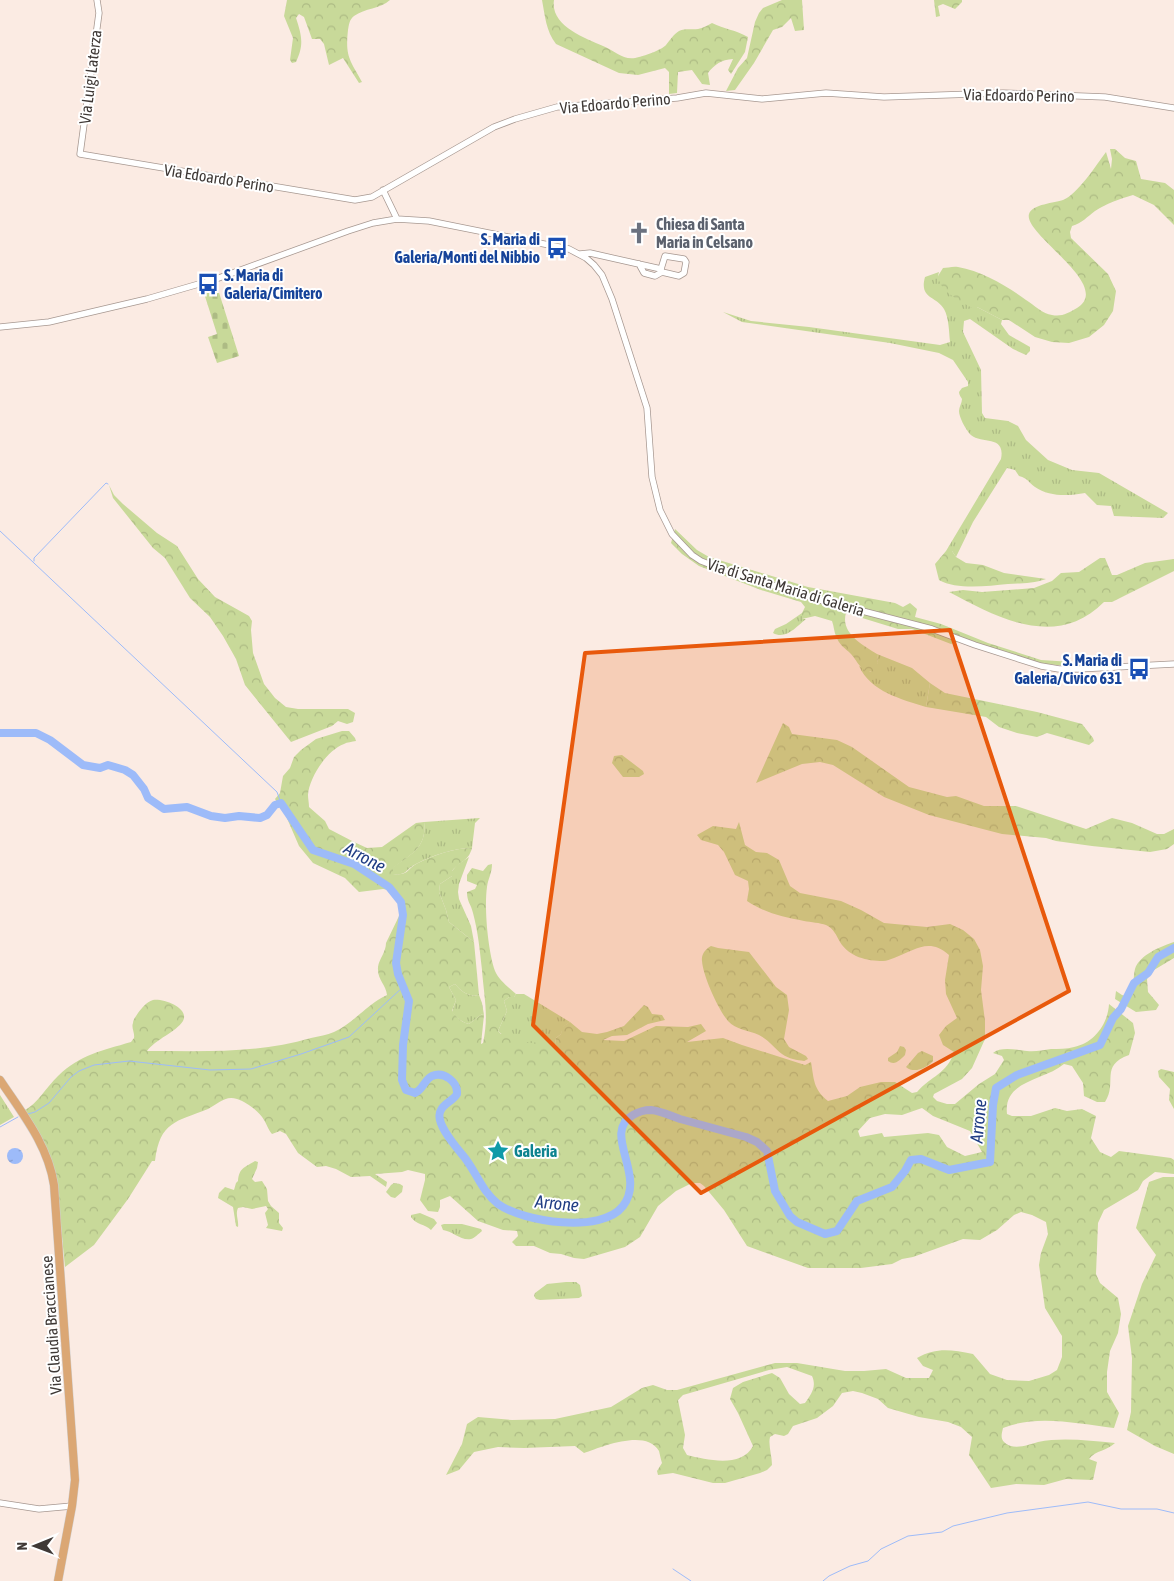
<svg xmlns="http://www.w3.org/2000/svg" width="1174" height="1581" viewBox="0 0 1174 1581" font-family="'Asap Condensed',sans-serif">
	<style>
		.grass { fill: url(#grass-tufts) }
		.forest { fill: url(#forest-crowns); fill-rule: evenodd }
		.cemetery { fill: url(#cemetery-stones) }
		.water { fill: url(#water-ripples) }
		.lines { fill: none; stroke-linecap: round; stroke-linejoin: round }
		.stream { stroke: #9dbbf9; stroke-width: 1 }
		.river { stroke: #9dbbf9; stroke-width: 8 }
		.minor-casing { stroke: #a79891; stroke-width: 7 }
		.major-casing { stroke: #d1cfcf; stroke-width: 9 }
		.minor { stroke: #fff; stroke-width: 5.5 }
		.major { stroke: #dba774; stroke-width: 8 }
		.marked { fill: #e8590c; fill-opacity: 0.2; stroke: #e8590c; stroke-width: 4; stroke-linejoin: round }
		.labels { text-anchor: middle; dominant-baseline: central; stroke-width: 4; stroke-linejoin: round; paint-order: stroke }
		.street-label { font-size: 16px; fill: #3f3936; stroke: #fff }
		.worship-label { font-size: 16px; font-weight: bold; fill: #5b616d; stroke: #fff; text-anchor: start }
		.transit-label { font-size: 16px; font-weight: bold; fill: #164399; stroke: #fff; text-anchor: end }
		.culture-label { font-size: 16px; font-weight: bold; fill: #0d838f; stroke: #fff; text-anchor: start }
		.water-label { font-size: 18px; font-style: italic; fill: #203d84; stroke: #fff }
	</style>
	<defs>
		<pattern id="grass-tufts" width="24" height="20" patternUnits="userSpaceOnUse" patternTransform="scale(1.25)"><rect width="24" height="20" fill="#c8d999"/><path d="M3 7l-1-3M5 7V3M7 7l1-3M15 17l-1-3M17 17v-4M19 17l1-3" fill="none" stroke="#adbb84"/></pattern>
		<pattern id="forest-crowns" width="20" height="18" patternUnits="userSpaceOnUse" patternTransform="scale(1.25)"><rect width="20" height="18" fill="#c8d999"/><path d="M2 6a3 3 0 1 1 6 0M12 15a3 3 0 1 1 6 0" fill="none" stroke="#adbb84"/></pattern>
		<pattern id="cemetery-stones" width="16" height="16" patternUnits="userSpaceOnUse" patternTransform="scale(1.25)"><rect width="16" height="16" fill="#c8d999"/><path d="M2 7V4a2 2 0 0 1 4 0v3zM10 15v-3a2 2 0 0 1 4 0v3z" fill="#adbb84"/></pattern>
		<pattern id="water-ripples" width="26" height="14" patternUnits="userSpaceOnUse" patternTransform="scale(1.25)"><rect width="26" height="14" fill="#9dbbf9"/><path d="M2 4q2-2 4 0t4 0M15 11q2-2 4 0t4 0" fill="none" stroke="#8199ca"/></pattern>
	</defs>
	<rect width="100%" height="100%" fill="#fbebe3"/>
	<path class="grass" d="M939,272L938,276L977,307L1002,320L1001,324L1009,335L1030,347V351L1026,355L1013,349L970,319L964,321L963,332L981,370L982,413L985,418L1008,421L1018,426L1026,440L1048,460L1072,470L1099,473L1168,513L1163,518L1114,516L1111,506L1097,505L1085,493C1069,496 1049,497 1035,487C1027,481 1029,479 1019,476L1015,470L1007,468L973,522L956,557L952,551H946L1001,459C1006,433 979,446 969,433C965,428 959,417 959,411C959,407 962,403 962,399C961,397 959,395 959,392L962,388L968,386V382L953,360L939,353L890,343L742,322L723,312L751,321L809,327L940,345L950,342C949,332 949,318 944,309C936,296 919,299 925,277Z
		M802,613V619H806C796,627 786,640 773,633L775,629L786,624Z
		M877,654L912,668L930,683L926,707C901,699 871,692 859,666L871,672L878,663Z
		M480,818L475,823L472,848C454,848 433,855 416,864C405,869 408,876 393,874L392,868C411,854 427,848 424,822Z
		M469,857L459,884L458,892L459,899L471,926L474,942L449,922L446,910L439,892L440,884L452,876V871L457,865Z
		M455,984C462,992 468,997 479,995L482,1003L484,1015L482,1014L469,1024C461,1022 457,1018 452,1012L456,1000L449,987Z
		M516,994H524L570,1022L563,1027L561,1034L556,1038L555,1044L564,1052L556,1066L557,1070C569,1075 578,1076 591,1078L580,1086L576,1092C579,1106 591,1115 605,1115C617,1102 616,1086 606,1074L609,1066L615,1064L619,1065L618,1070L640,1089L628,1094L614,1105L615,1117L635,1120L644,1124L637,1138L633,1167L619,1165L607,1160L601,1148L608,1139L605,1131C588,1125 570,1125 552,1120L547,1112L540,1077L530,1066L525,1048L512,1043L498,1031L507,1011L504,1001L509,997H514Z
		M0,1095L14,1117L0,1125Z
		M394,1183L400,1184L403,1186L402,1192L395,1198L391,1197L386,1192L391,1185Z
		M420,1213L434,1219L437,1223L431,1230C425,1224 416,1225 411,1217V1215Z
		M444,1224H462L481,1229L482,1231C478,1234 475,1238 471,1239C461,1241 452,1231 443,1230L441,1225Z
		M566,1282H576L580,1285L582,1296L579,1298L540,1300L536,1299L534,1296L535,1293L547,1284Z"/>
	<path class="forest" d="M287,0H390C380,9 365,8 354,16C349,20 349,25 348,30C345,57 350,60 362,82L359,83L343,58L329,65L324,44L320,39H312L304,17L299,14L296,18C302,36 304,45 296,62L292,63L290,60L293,38L284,16Z
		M542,0H554C550,26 585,38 603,46C616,51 624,62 639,57C645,56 663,49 666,45C671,39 673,35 679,31C686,28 692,30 698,29C703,28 708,25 712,23C724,29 736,30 748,37L745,52L731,74L728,70L733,59C721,60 715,64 708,73L710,85L702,84L692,70L678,72L677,93L669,94V72L665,68L638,75L619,73L556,44C546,31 545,16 542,0Z
		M782,0H802L804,30L795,31L791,18L782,27L773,30L754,63L735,90L726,91L738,68L747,58L755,22L759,13L763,8Z
		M934,0H962V2L955,9L943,4L938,6L940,16L936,17Z
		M1110,149H1115L1125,158L1136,161L1141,179L1165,183L1174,190V225L1154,205L1133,195C1120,199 1107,203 1095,211C1087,217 1082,223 1072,226L1070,232L1071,238L1108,274L1116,291L1113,311L1104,325L1089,337L1069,343L1052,342L1035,337L1009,320H1002L977,307L972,308C959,300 940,292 938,276L943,268C947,268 953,266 958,267C982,271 1007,286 1026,300C1034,305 1043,314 1052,315C1062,317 1068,313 1077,308C1114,285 1023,235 1029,214C1032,204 1055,203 1063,200C1077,195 1097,164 1106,152L1111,169L1112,159Z
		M109,485L114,495L123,504L157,533L177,546L198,579L215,597L249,616L252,621L251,630L253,653L264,684L275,698L286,707L298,709H348L355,713L353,722L347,724L338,721L332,726L291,742L245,685L236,659L223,636L210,617L190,598L165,558L153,548L113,498Z
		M675,529L697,550L709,557L808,587L895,603L903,607L910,603L917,609L915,617L941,624L988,643L1041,660L1088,663L1087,666H1067L1036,663L966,639L951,644L912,629H898L846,613C840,633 863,645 877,654L878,663L875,672C860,672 859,663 851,654C845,648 839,645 836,636C834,632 834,626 832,621L815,616L802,619V613L805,607L801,602L761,590L699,566L682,554L671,543Z
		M946,551H952L956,557L966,563L983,565L1004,573L1046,579C1033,584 1021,583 1008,584C987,586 957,590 939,580L935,564Z
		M1100,558H1105L1112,575H1117L1145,563L1174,559V571L1112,602H1104C1056,650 998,618 949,592L963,590L982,592L1034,588L1052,581L1061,573L1079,572Z
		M930,683L945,693L1037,712L1082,724L1093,738L1094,741L1089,745L1047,733L1037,737L1017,733L999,727L986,717L926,707Z
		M783,723L789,727L792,734L837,740L852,747L909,787L947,797L956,796L984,806H1016L1086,829L1112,818L1132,823L1157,834H1164L1174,829V844L1167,849L1150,852L1092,846L1056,841L1046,838L1002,834L929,815L884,797L833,765L820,762L802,764L756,783Z
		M342,731H349L355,738L356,741C352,742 347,742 344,744C327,750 309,778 308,795C308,799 309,803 309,807L325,821L329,829L354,842L367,848L382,847L416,823L424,822C427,848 411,854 393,868V874C409,876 406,869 418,863C435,855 453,848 472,848C468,862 461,860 452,871V876L440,884L439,892L446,910L449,922L474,942L479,995C468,997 462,992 455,984L449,987L456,1000L452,1011C457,1018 461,1022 469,1024L482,1014L484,1015L481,1044L483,1043C489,1016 484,997 482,970C480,952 478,931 473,913C471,904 467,902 467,892L475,889L477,885L467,881V875L472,868L483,871L488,865L492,864C492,873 488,879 487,887C484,908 488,951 495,971C499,980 508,987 516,994L514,997H509L504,1001L507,1011L498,1031L501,1034L510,1031L515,1035L511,1041L533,1043L563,1054V1052L555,1044L556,1038L561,1034L562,1027L570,1022L582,1032L597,1034L607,1032L624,1026L644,1005L648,1007L652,1014L662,1015L665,1020L648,1024L627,1035L612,1036L603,1040L624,1041L656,1026L688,1027L701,1024L706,1031L687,1042L723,1038L742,1045L805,1065L811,1062C814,1079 813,1089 828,1101L847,1096L860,1087L881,1082H895L912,1093L917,1092C931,1076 947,1074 954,1052L943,1045L939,1035L946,1026L957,1018L946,994L945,980L949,955C929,937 915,950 894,958C890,959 887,961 883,961C867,961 849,957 840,942C836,935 834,929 826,925C820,923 811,922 804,921C783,917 765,913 747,901L749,889L748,881L735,875L724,852L718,845L701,840L697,835L713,826L736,829L739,822L745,845L756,852L767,853L779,860L790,886L800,893L841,901L861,910L884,923L927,927L950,924L963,930L974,939L980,950L983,966L981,990L985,1021V1039L972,1068L962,1079L934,1094L933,1097L937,1101L947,1104H955L979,1084L995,1074L1004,1060L1002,1056L993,1053C1001,1046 1017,1050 1027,1051C1035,1052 1043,1050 1051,1049C1058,1049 1067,1049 1074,1047C1094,1043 1108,1024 1109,1004L1133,1023L1135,1033L1129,1055C1099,1066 1118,1082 1105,1102H1097L1084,1096L1083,1083L1072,1066L1064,1064C1044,1081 1003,1080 1007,1114L1012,1116H1031L1055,1108L1067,1111L1082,1109L1096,1116L1091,1138L1100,1152L1111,1157L1119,1151L1171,1158L1174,1160V1174L1155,1172L1143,1181L1138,1190L1104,1210L1098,1223L1096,1274L1100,1283L1118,1298L1121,1314L1118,1333L1110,1351L1107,1372V1392L1119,1413L1114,1428C1079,1424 1037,1414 1003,1428C1002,1433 1000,1438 1004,1442C1013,1451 1028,1445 1038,1442C1063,1437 1090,1441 1115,1443C1107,1451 1096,1450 1089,1459L1097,1462L1093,1480L1066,1479L1044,1485L1016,1484L991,1488L969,1455L972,1437L961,1427L948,1422L919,1417L888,1408L878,1399L862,1393L853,1391L842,1393L833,1406L817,1418L793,1426L788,1434L784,1436L775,1434L770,1437C768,1445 772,1456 772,1465L767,1470L760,1473L725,1483H713L673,1473L658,1475L657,1471L662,1463C661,1460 660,1455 659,1451C646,1428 601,1447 584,1453L575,1446L524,1448L498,1447L474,1452L459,1470L446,1475L462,1444L467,1424L478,1417L512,1420L555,1419L611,1407L642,1388L653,1385L667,1390H677L775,1363H797L845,1371H864L886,1369L906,1378H929L933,1370L923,1366L917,1358C937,1347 951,1350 973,1354L990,1374L1007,1380L1029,1381L1049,1375L1057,1370L1062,1357V1336L1045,1308L1039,1265L1041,1253L1048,1234L1046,1222L1032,1215L1021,1212L1014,1215L997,1230L980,1240L963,1239L913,1257L902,1259L892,1264L861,1268H808L747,1246L724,1210L704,1186L700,1183H692L676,1191L658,1206L640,1237L625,1247L584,1259L574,1258L561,1254L550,1253L534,1246H516L512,1242L518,1236L517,1231L503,1230L478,1221L450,1196L440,1200V1207L438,1212L428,1211L420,1200L425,1180V1174L408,1170L402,1172L375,1174L387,1182L386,1187L370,1176L351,1177L336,1169L326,1166L317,1167L298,1153L286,1134L280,1131L272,1134C268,1129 267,1125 264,1120C259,1111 246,1102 237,1099C225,1095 218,1104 208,1109C176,1122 160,1121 155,1161H152L128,1199L94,1245L65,1267L57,1186L53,1165L49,1153L23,1111C38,1104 46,1087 58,1076C81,1054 101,1051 131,1042L134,1038C135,1033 131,1028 133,1023C133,1020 136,1016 138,1013C142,1008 146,1002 153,1000C163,998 190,1008 183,1021C176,1032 156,1039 147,1051C202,1051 258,1054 311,1038C319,1036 327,1035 334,1032C354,1023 367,1004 387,995C386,984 377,980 378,967C379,959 386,952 386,943L401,912C402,903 400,897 394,891L383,889L359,892L345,878L313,863L299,846L286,816L275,799L280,793L283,776L290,768L294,757L301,750L316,739ZM922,1108L933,1116L970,1131L982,1152L965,1156L947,1147L939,1135L928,1133L884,1137L882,1133L860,1137L858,1131L870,1118L885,1114L902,1115ZM787,1367L812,1376C817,1387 811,1394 805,1403L800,1404L789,1394L780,1378L772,1373L743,1382L733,1388L730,1399L738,1413L753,1446C742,1468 707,1460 687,1455L683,1448L685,1435L678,1400L683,1395L769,1370Z
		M622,755L643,771L644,774L639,777H623L612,763L614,756Z
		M1174,942V958L1154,970L1147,979L1148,992L1159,1005L1156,1010L1136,1012L1115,999L1116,991L1122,995L1129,997L1133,994C1134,986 1133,977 1135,969C1139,955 1162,946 1174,942Z
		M711,946L718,948L749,952L776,987L787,995L789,1010L784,1039L789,1047L806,1056L808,1059L804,1061C797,1060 789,1059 782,1054C774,1048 769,1040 759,1035C748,1030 736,1030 728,1021C718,1009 703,976 702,961C701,954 706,949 711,946Z
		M900,1046L904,1047L906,1050L905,1055C900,1060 895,1066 888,1061V1058L897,1052Z
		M922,1051L933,1056V1061C927,1068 914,1074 906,1067L918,1053Z
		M1161,1069L1174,1072V1109L1169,1100L1170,1089L1159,1077L1158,1071Z
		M255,1161L258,1162L257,1168L252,1179L255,1182L262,1181L267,1189L268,1201L271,1206L279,1213V1223L283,1228L282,1231L266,1228L268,1225L265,1213L268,1209L266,1206L252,1209L243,1207L238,1208C235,1215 239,1220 238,1227L236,1226L233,1207L218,1198L219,1193L225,1187L234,1190L236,1183L238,1181C239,1168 244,1168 255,1161Z
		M1163,1177H1174V1454L1155,1446L1127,1430L1131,1412L1132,1358L1128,1326L1142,1284L1156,1255L1136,1228L1149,1182Z"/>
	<path class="cemetery" d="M216,283L239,356L217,363L208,337L217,334L202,287Z"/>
	<path class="water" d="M7 1156a8 8 0 1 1 16 0a8 8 0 1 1-16 0Z"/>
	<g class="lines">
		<path class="stream" d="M0,531L277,792L281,803
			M34,561V558L106,483L108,484
			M28,1114L35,1112L49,1103L71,1077L79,1071L94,1065L129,1061L210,1070L251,1069L301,1054L349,1037L403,987
			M0,1127L18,1117
			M673,1569L691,1581
			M823,1581L829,1576L850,1566L868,1561L881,1549L908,1536L942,1532L953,1526L1007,1513L1088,1502L1121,1509H1157L1174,1513"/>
		<path class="river" d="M0,733H36L50,740L83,765L100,768L108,765L125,770L133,775L144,789L148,798L164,809L187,807L211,816L225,818L239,816L260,818L267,815L275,805L281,803L313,850L354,864L389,887L401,902L403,915L396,963L398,974L409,1001L403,1045L402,1080L406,1090L415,1093C423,1090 424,1080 432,1076C444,1071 458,1082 457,1094C453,1101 444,1103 441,1110C433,1122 457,1148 465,1158C477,1174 482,1191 498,1204C523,1222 602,1234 623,1206C647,1175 601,1133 633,1115C638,1112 645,1110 651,1110C661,1111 671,1116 680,1119C702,1125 724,1131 746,1137L757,1142L767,1151L775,1191L790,1216L797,1222L825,1234L837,1231L857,1201L892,1187L905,1171L911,1160L921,1159L949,1170L990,1162L993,1105L996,1088L1017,1075L1100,1045L1113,1018L1121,1009L1134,983L1148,973L1158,957L1174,948"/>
		<g class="minor-casing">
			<path id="minor" d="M97,0L99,13L80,154L355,200L372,197L494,127L515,119L557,107L677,98L706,93L762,99L826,93L884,97L1003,93L1105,97L1174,108
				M383,190L397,219
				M580,254L590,253L661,269
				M665,256L684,259L686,262L684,273L679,276L662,272L661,269Z
				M639,264L644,273L655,276L662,272
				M0,327L49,322L147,299L216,279L348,231L373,223L397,219L429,221L569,249L586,258L594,265L602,275L612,299L647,408L652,477L660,510L672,534L692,555L701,561L722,569L816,599L932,629L975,645L1041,666L1059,669H1078L1174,664
				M0,1503L39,1509L72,1506"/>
		</g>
		<g class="major-casing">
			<path id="major" d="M0,1080C22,1113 48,1145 54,1185L75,1480L72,1506L58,1581"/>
		</g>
		<use href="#minor" class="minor"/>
		<use href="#major" class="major"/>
	</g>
	<path class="marked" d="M950,630L1069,991L701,1193L533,1025L585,653Z"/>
	<defs>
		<g id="church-bare" transform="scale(1.725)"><path d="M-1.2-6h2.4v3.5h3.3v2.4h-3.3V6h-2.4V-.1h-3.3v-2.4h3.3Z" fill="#6b7280" stroke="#fff" stroke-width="2.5" paint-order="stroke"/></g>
		<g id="bus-bare" transform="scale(1.725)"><path d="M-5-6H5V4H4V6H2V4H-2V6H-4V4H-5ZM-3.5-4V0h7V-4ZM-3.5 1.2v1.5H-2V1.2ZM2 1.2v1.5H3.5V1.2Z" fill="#1a4fb4" stroke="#fff" stroke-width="2.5" paint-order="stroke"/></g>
		<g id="sight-bare" transform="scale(1.725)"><path d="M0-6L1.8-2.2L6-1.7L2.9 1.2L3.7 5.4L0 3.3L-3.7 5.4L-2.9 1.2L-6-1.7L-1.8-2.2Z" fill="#0f9aa8" stroke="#fff" stroke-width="2.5" paint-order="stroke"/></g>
	</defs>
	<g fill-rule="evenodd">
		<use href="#church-bare" x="639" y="233"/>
		<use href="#bus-bare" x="557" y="248"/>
		<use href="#bus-bare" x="208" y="284"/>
		<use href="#bus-bare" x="1139" y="669"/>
		<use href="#sight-bare" x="498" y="1151"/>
	</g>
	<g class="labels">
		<g class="street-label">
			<text transform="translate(90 77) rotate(-83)">Via Luigi Laterza</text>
			<text transform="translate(1019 95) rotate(1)">Via Edoardo Perino</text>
			<text transform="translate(615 103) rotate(-5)">Via Edoardo Perino</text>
			<text transform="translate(219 178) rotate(9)">Via Edoardo Perino</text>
			<text transform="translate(786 587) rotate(17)">Via di Santa Maria di Galeria</text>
			<text transform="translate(51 1325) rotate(-94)">Via Claudia Braccianese</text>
		</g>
		<g class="worship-label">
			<text x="656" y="224">Chiesa di Santa<tspan x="656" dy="18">Maria in Celsano</tspan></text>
		</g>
		<g class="transit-label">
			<text x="540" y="239">S. Maria di<tspan x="540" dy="18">Galeria/Monti del Nibbio</tspan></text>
			<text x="224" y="275" text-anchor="start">S. Maria di<tspan x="224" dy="18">Galeria/Cimitero</tspan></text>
			<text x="1122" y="660">S. Maria di<tspan x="1122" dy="18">Galeria/Civico 631</tspan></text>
		</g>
		<g class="culture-label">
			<text x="514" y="1151">Galeria</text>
		</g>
		<g class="water-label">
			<text transform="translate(365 857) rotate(28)">Arrone</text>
			<text transform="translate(978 1121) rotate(-85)">Arrone</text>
			<text transform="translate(557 1203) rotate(5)">Arrone</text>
		</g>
	</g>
	<g transform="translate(35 1546) rotate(269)" stroke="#ffffff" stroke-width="4" paint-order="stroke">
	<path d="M0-4L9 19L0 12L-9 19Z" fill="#3f3936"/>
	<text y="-8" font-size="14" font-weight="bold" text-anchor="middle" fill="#3f3936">N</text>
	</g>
</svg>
